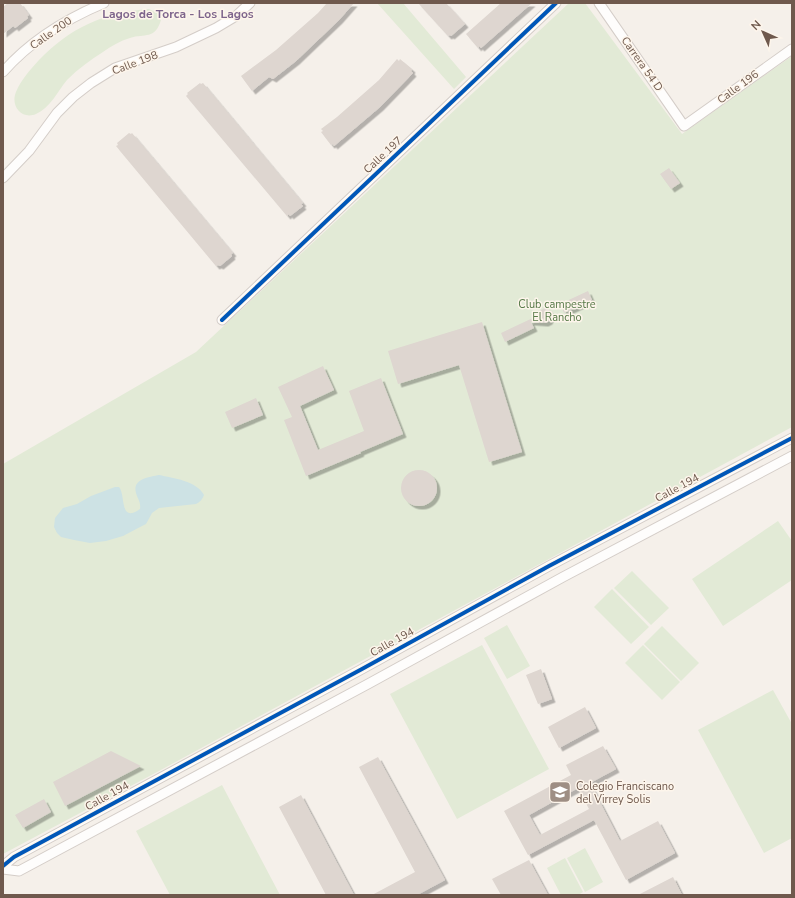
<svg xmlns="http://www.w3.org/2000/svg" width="795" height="898" viewBox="0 0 795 898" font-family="'Nunito Sans',sans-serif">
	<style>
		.green { fill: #e2ead6 }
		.water { fill: #cde2e4 }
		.building { fill: #ded6d0; fill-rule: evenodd; filter: url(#shadow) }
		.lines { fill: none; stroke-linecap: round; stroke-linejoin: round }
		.street-casing { stroke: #d4cdc8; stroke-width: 11 }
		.street { stroke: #fefdfc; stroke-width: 9 }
		.cycleway-casing { stroke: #fdf5eb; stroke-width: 6 }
		.cycleway { stroke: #0057b8; stroke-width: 4 }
		.labels { text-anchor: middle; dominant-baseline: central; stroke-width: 3; stroke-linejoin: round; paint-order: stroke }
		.street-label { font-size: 11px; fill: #6f594d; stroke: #fdf5eb }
		.park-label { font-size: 11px; fill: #587a49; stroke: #fdf5eb }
		.poi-label { font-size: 11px; fill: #6f594d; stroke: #fdf5eb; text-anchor: start }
		.neighbourhood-label { font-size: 12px; font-weight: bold; fill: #7e658c; stroke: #fdf5eb }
	</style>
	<defs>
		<filter id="shadow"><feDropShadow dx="3.5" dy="3.5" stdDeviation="0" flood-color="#0004"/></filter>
	</defs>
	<rect width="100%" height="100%" fill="#f5f0ea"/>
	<path class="green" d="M377,3H403L466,77L454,89Z
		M569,3H585L682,134L792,56V427L159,771L3,854V464L196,352Z
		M149,9L157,13L161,20C155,40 145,33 130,38C120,41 111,46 103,52C90,60 78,69 67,80C58,91 50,108 36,114C22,120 10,106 16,92C21,80 30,70 39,60C70,28 104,12 149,9Z
		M778,521L792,541V580L723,626L692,579Z
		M632,571L669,608L651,625L614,588Z
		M612,589L649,627L631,644L594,607Z
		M507,625L530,666L507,679L484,638Z
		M662,626L699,663L681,681L644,644Z
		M482,645L549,769L457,819L390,694Z
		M643,645L680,682L662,700L625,663Z
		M773,690L792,724V838L764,853L698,730Z
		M222,785L280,895H170L136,831Z
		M585,848L603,882L585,892L567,858Z
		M565,858L583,892L578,895H561L547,868Z"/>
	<path class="water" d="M159,475C173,478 197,481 204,495C202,500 200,502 196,504L159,508L152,513L146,524L142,526L123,536L106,541L90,543L74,540L61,537L57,533L54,527L55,518L63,508L77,504L91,496L115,487H119C126,495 119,524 140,509C141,502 138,500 136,493C132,479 149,477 159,475Z"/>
	<path class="building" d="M8,3H20L29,15L27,16L28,18L15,28L14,26L12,27L3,34V7Z
		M327,3H354L339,20L296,61L273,79L269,77L252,91L241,76L276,50L318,13Z
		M418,3H446L465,24L451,36L450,35L448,36Z
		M501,3H532L481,48L479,46L478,48L466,34Z
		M397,59L399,61L400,59L412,69L411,71L413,73L380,107L334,146L333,144L331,145L321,132L323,131L321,129L337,117L379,80Z
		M200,83L201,84L203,83L303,203L301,204L303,206L290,216L289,214L287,216L186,96L188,94L187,93Z
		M129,133L131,134L132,133L233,253L231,254L232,256L220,266L218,265L216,266L116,146L118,145L117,143Z
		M669,168L680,183L671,189L660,174Z
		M588,291L592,300L564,313L560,304Z
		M545,308L553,312L549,321L545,323L531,322L534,328L505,342L501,333L537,316L539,311Z
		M482,322L522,452L489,462L459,365L398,384L388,351Z
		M323,366L334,390L300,406L318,450L364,431L349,391L381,378L403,434L360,452L361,453L306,476L284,420L292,417L278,387Z
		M256,398L263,415L232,428L225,412Z
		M401 488a18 18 0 1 1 36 0a18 18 0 1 1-36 0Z
		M541,669L552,699L538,704L526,675Z
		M585,707L596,728L559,748L548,727Z
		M603,746L616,769L590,783L620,841L658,821L675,853L626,880L594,820L528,855L504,811L571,775L566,765ZM578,788L589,809L540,835L529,815Z
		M111,751L141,766L65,806L53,782Z
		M378,757L445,880L417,895H372L415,872L359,767Z
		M301,795L354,895H326L279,807Z
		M44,799L51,812L23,828L15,815Z
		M529,860L548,895H501L492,879Z
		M673,877L682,895H638Z"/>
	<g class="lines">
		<g class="street-casing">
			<path id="street" d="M599,3L684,126L792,49
				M3,72C30,41 66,19 104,3
				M3,178L29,151L57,113L73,97L91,83L115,68L176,47L216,28L236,16L250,3
				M222,320L556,3
				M3,866L14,857L362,669L549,566L792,438
				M3,869L19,871L368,684L563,577L792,456"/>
		</g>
		<use href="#street" class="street"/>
		<g class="cycleway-casing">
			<path id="cycleway" d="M222,320L556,3
				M3,866L14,857L362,669L549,566L792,438"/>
		</g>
		<use href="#cycleway" class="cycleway"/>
	</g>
	<defs>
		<g id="school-square" transform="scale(1.15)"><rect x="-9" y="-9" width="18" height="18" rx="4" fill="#9e8e84" stroke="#fdf5eb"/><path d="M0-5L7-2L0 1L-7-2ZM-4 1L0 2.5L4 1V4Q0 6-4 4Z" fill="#fff"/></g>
	</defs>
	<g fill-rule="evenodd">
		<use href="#school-square" x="560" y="792"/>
	</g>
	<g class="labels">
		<g class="street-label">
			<text transform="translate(51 33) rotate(-35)">Calle 200</text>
			<text transform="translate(135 63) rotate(-21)">Calle 198</text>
			<text transform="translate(642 64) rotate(55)">Carrera 54 D</text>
			<text transform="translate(738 87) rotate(-36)">Calle 196</text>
			<text transform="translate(383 155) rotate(-43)">Calle 197</text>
			<text transform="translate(677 488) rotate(-28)">Calle 194</text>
			<text transform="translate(392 642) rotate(-29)">Calle 194</text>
			<text transform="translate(107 796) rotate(-29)">Calle 194</text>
		</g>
		<g class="park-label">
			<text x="557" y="304">Club campestre<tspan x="557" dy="13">El Rancho</tspan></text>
		</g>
		<g class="poi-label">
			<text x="576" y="786">Colegio Franciscano<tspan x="576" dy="13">del Virrey Solis</tspan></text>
		</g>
		<g class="neighbourhood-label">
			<text x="178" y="14">Lagos de Torca - Los Lagos</text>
		</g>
	</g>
	<rect width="795" height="898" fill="none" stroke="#6f594d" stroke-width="8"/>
	<g transform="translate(763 32) rotate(315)" stroke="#fdf5eb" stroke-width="3" paint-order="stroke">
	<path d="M0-3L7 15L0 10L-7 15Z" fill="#6f594d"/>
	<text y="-6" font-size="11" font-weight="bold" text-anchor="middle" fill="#6f594d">N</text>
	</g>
</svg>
